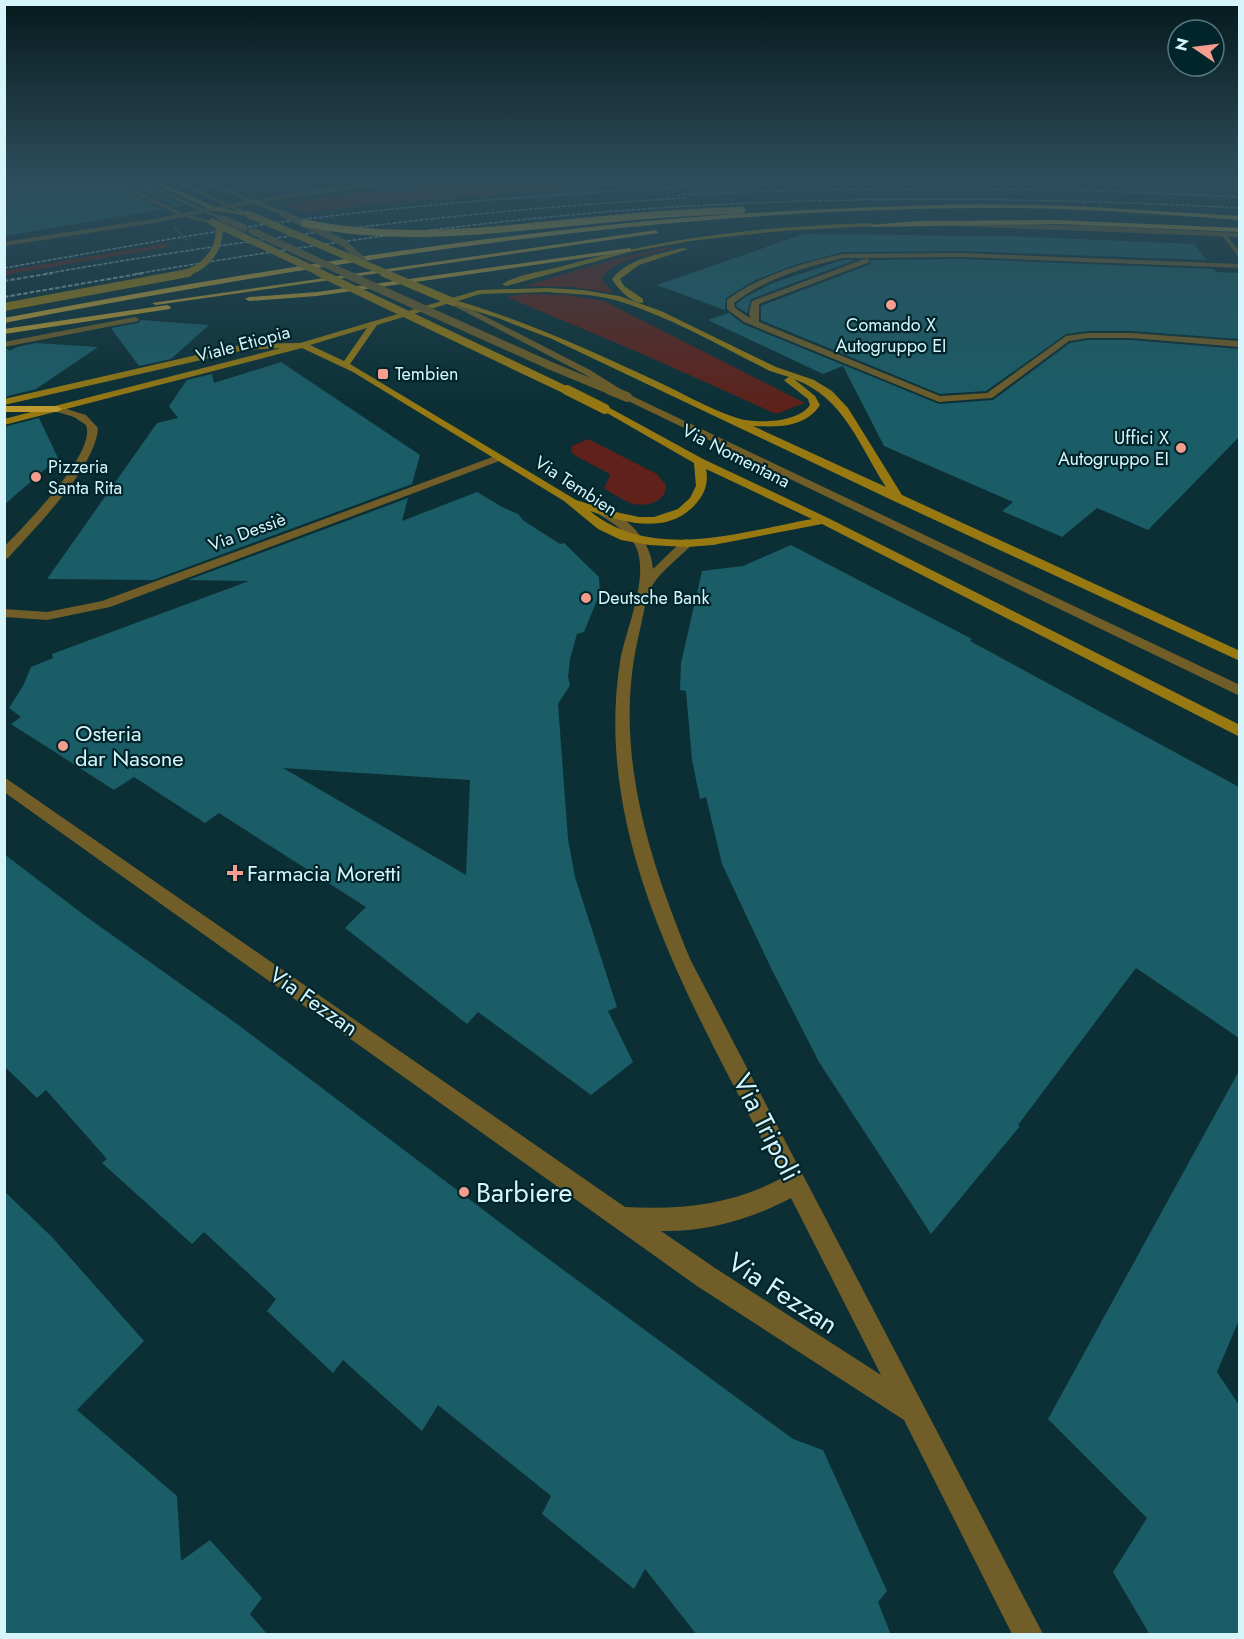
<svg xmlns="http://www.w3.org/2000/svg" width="1244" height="1639" viewBox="0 0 1244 1639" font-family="Jost,sans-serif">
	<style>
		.green { fill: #5f2119 }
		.building { fill: #1a5d67; fill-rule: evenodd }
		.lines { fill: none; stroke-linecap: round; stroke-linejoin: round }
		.service { fill: #705d27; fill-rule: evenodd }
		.minor { fill: #705d27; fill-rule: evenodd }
		.tertiary { fill: #705d27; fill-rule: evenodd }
		.secondary { fill: #987911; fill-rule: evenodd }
		.trunk { fill: #bd9a30; fill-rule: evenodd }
		.rail-far1 { stroke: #86a8ae; stroke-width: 1.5; stroke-dasharray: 4 1.5; stroke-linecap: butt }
		.rail { stroke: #86a8ae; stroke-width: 2; stroke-dasharray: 4.5 2; stroke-linecap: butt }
		.path-bridge { stroke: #65878d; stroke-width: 1.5; stroke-dasharray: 1.5 1.5; stroke-linecap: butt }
		.service-bridge-far2 { stroke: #705d27; stroke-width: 7 }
		.service-bridge-far1 { stroke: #705d27; stroke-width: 8 }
		.service-bridge { stroke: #705d27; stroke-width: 10 }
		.tertiary-bridge { stroke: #705d27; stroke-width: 7 }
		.secondary-bridge-far2 { stroke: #987911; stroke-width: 7 }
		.secondary-bridge-far1 { stroke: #987911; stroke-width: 8 }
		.secondary-bridge { stroke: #987911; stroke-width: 10 }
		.trunk-bridge { stroke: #bd9a30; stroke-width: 7 }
		.poi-dot { fill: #f59d8e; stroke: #01252b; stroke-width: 2 }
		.labels { text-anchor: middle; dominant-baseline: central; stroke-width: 4.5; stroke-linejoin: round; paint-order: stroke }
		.far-poi-label { font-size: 18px; fill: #d5f5fb; stroke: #01252b; text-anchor: start }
		.far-street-label { font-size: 18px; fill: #d5f5fb; stroke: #01252b }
		.poi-label { font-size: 22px; fill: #d5f5fb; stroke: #01252b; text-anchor: start }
		.street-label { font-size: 22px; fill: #d5f5fb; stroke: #01252b }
		.near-street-label { font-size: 27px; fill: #d5f5fb; stroke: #01252b }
		.near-poi-label { font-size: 27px; fill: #d5f5fb; stroke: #01252b; text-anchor: start }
	</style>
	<rect width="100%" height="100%" fill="#0b2f35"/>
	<path class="green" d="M488,180H672L389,203L303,213L283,204L341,195Z
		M167,243L168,247L5,275V271Z
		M667,247L670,249C652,254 606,261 602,280L613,293L572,287L524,286L612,260Z
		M521,294L566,295L604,301L805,403L776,414L638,352L507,297Z
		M588,439L657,474L666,485C667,503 644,508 630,503C621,499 612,493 604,488L610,476L608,473L574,455L571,451L572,446Z"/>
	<path class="building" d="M4,180H103L162,209L4,236Z
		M119,180H129L183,206L175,207Z
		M804,234L1012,236L1194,244L1207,260L961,251L843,252L797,264L753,281L726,298L725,310L657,285Z
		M961,259L1214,269L1216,272L1239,273V339L1131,331H1088L1066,334L986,391L940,394L761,320V306L871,264V260Z
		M843,260H855L751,299L747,313L737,307L736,304L747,296L773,283Z
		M729,313L743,324L939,404L993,400L1070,343L1088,340H1131L1239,349V437L1148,530L1097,508L1062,537L1002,511L1013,502L884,446L843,366L823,374L708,320Z
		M141,320L209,325L171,359L139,366L111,328L138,323Z
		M36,343L98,347L36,389L4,397V349H8L9,351L17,347Z
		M281,362L420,455L412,484L153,580L47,579L157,423L178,418L169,406L187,380L212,374L214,383Z
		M39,418L58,458L4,505V427Z
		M477,492L502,507L518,514L524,521L560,544L564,543L599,577L600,593L584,632L577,634L570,659L568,677L570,685L558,704L568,839L575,877L617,1007L608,1011L633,1062L591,1095L478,1012L467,1024L345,928L366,907L219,813L205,823L134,777L114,790L11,724L21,717L9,708L23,686L31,667L53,658L52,654L249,581L188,580L408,498L402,521ZM283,768L470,780L466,875Z
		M791,545L972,639L970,641L1239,787V1038L1136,968L1018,1125L1020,1126L931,1234L819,1062L771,968L722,864L706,797L700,799L692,760L686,691L680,690L681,663L702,571L743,566Z
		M4,854L88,918L237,1024L535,1249L793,1439L823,1450L887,1591L878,1602L891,1635H697L645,1569L634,1589L542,1514L551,1496L438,1405L422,1431L343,1360L333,1373L267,1311L276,1299L204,1232L192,1244L102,1163L107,1159L46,1090L37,1098L4,1066Z
		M1239,1071V1320L1217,1372L1239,1405V1635H1150L1113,1572L1147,1518L1048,1419Z
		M4,1191L51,1236L144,1341L77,1410L177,1496L181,1561L210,1540L262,1598L250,1614L268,1635H4Z"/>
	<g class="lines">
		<path class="service" d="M131,180H140L226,219L221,220Z
			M170,180H178L251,214L246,215Z
			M1220,233H1224L1240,252V259Z
			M961,253L1240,264V268L961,257L867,258L870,262L759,304V322L940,396L987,393L1066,336L1088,333H1131L1240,341V347L1131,338H1088L1069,341L992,398L939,402L744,322L727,309V300C760,275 804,263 843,254ZM843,258H867L752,301L749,312L750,318L735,308L734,303C764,279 806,267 843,258Z
			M453,300L590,370L630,395L1240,685V696L624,399L584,374L450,304L449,302Z
			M135,317L139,319L138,321L4,347V342Z"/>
		<path class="minor" d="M213,207L215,210L160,222L4,246V242L160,218Z
			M57,406L86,415L98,428C96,467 35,528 8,558L4,559V547C24,526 97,453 86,425L74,417L54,411L52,409Z"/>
		<path class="tertiary" d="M105,180H113L185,214L215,222L212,224L181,216Z
			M199,180H208L255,200L296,192L399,180H420L261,202L284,212L282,215L254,204L211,210V208L247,201Z
			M957,223L1096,226L1240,233V237L955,226Z
			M498,455L503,458L502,460L110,607L47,620L4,617V609L47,612L102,601Z
			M599,507C627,515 651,540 653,569L683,540L687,539L693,543C680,558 663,568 652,586C645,598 643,619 639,634C612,747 648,857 691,961L1043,1634H1012L904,1420L697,1286L4,792V777L625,1207C682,1210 731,1205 782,1178C702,1021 591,847 620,662C625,629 655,568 631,539C622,528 608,520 595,512V508ZM791,1198L881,1375L715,1268L661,1231C707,1232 751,1219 791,1198Z"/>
		<path class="secondary" d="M148,180H156L215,207L251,214L248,216L211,210Z
			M872,223L874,226L781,231L690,241L630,252L506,286L502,284C518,274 545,271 563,266C665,237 767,226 872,223Z
			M682,248L688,249L639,265L620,279L624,286L643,299V303C631,303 618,289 612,279C628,258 658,255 682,248Z
			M547,288L583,290L619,296L661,311L776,367L814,380L832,391L848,408L902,495L1240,651V661L896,502L552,339L498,318L450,303L377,325L350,364L576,500L611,511L639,517H654L678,509L690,498L696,486L694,463L600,409L608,407L703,459L828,518L1240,725V737L822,524L713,545L687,547L649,545L621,540L598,529L564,501L353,372L302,348L4,425V419L281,348L245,350L4,405V399L245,344L300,343L479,290ZM547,292C570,294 593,294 615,300C669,316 720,346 770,371L789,377L784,380L786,382L808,399L810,405C798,423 756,424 737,418C709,409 681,392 654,380C589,350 526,321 458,301L480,294ZM367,328L344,361L310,345ZM794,379C844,397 859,446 886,487L753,426C778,427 805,428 820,405L815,396ZM706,469L812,519C741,532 652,562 590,511C623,522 664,535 693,507C704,496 709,484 706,469Z"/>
		<path class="trunk" d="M977,204L1076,206L1240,216V220C1152,214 1065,207 977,208C649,210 326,262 4,323V318C205,280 405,246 608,225C731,212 854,207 977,204Z
			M1056,220L1240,228V232L1056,224L872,227L869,225L918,221Z
			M656,230L658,233L156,305L152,303Z
			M630,248L632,251L317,296L249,301L245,299L249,297L317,292Z
			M167,305L171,307L170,309L4,334V329Z
			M4,406H57L62,409L57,412H4Z"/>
		<path class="rail-far1" d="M680,184L821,180
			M677,195C865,186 1052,187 1240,197
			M4,268C92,253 180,236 268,224C407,205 548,194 688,187
			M44,274C257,237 470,210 685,198
			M135,274C295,247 455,224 616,211C824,195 1032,197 1240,208"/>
		<path class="rail" d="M4,281L53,273
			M4,297L144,273"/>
		<path class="path-bridge" d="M175,228L188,241"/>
		<path class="service-bridge-far2" d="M223,219L244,228
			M252,231L347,274"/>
		<path class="service-bridge-far1" d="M344,273L551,366L614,392"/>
		<path class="service-bridge" d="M610,390L627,397"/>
		<path class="tertiary-bridge" d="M282,213L344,243L365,263"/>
		<path class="secondary-bridge-far2" d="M248,214L388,274
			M212,222L323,274
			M181,274C204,270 221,250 219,227"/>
		<path class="secondary-bridge-far1" d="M320,273L570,392
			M384,273L453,302
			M4,307L188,273"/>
		<path class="secondary-bridge" d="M567,390L605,409"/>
		<path class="trunk-bridge" d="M305,223C396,242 486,231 578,222C632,216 687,212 742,210"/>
	</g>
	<linearGradient id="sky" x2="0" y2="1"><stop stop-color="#061a1d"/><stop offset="0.44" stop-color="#2e4d5c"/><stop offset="1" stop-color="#2e4d5c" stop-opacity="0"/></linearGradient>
	<rect width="1244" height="410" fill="url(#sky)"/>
	<g class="poi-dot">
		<circle cx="891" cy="305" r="6"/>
		<rect x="377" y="368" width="12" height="12" rx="3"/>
		<circle cx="1181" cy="448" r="6"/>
		<circle cx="36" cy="477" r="6"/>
		<circle cx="586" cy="598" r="6"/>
		<circle cx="63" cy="746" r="6"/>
		<path d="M232 864h6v6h6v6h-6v6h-6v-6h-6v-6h6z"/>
		<circle cx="464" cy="1192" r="6"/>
	</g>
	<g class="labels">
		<g class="far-poi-label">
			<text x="891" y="325" text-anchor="middle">Comando X<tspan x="891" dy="21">Autogruppo EI</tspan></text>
			<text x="395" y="374">Tembien</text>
			<text x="1169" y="438" text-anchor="end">Uffici X<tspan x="1169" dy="21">Autogruppo EI</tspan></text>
			<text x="48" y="467">Pizzeria<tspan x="48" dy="21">Santa Rita</tspan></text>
			<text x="598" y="598">Deutsche Bank</text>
		</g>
		<g class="far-street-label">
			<text transform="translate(243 344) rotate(-15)">Viale Etiopia</text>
			<text transform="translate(736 456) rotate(27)">Via Nomentana</text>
			<text transform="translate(576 486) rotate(33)">Via Tembien</text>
			<text transform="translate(247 532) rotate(-20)">Via Dessiè</text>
		</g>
		<g class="poi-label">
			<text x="75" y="733">Osteria<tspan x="75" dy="25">dar Nasone</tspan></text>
			<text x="247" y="873">Farmacia Moretti</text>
		</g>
		<g class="street-label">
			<text transform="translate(314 1001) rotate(35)">Via Fezzan</text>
		</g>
		<g class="near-street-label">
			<text transform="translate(767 1127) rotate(63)">Via Tripoli</text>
			<text transform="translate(783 1293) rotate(33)">Via Fezzan</text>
		</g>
		<g class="near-poi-label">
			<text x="476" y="1192">Barbiere</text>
		</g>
	</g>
	<rect width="1244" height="1639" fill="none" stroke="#d5f5fb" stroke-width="12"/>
	<g transform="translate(1196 48) rotate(284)"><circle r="28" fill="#01252b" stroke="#56787e" stroke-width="1.5"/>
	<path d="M0-4.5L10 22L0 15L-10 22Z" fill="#f59d8e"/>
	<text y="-9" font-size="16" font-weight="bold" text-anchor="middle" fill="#d5f5fb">N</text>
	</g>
</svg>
